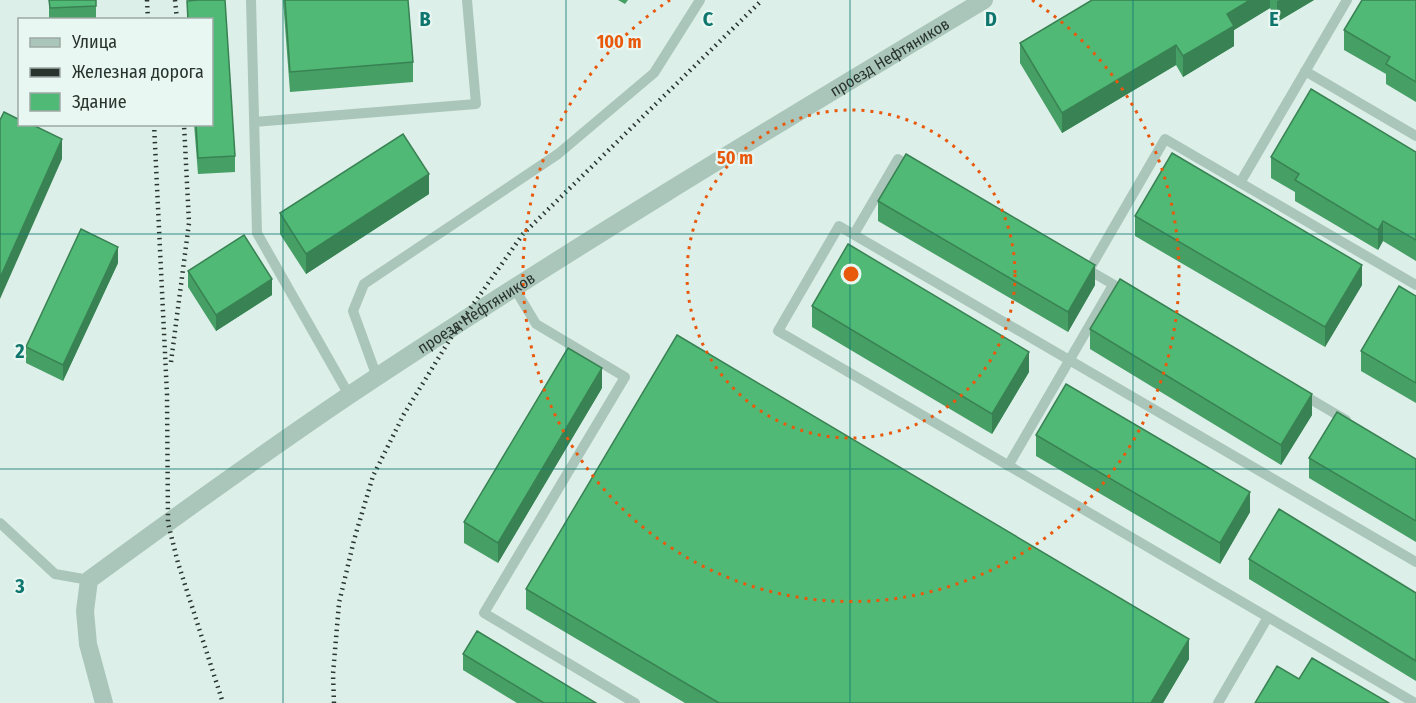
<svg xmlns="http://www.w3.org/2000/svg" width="1416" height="703" viewBox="0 0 1416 703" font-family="'Fira Sans Condensed',sans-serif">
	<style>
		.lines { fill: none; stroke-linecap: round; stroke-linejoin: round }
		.lane { stroke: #aac6ba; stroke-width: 10 }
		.street { stroke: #aac6ba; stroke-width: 18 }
		.rail { stroke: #29342e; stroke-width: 4.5; stroke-dasharray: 1.5 4.5; stroke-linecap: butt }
		.wall { fill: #469f65 }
		.shaded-wall { fill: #398253 }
		.building { fill: #51b976; stroke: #398253; stroke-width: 1.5 }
		.grid { fill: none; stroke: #0f766e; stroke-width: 1.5; stroke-opacity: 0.55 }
		.ring { fill: none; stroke: #e8590c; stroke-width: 3; stroke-dasharray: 3 6 }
		.labels { text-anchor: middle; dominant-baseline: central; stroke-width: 4.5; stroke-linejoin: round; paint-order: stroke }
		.street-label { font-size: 16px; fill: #29342e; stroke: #e9f7f2 }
		.grid-label { font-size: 20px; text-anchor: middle; font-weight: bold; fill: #0f766e; stroke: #e9f7f2; stroke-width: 4.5; stroke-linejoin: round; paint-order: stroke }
		.centre { fill: #e8590c; stroke: #e9f7f2; stroke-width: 3 }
		.ring-label { font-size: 18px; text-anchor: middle; font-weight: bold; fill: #e8590c; stroke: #e9f7f2; stroke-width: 4.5; stroke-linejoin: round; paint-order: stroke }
	</style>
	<rect width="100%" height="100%" fill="#ddefe9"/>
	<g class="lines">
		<path class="lane" d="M251,0L257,233L349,395
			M1305,71L1416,136
			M254,122L476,104L467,0
			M1240,183L1347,0
			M854,234L898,159L913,168
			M1085,268L1128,293
			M1089,270L1165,139L1416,285
			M515,289L536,324L625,377L484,613L635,703
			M377,377L353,311L364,284L558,154L654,73L700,0
			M1300,393L1346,420
			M1008,466L1113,285
			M0,523L55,574L89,580
			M1218,703L1268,617
			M1415,703L778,331L839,226L1416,562"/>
		<path class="street" id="s1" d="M104,703L88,644L85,611L89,580C175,517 262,454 351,394C558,256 771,128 984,0"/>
		<path class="rail" d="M147,0L148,20
			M175,0L177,20
			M154,124L167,395L168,523L178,563L223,703
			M171,362L189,223L184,124
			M334,703L333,674L339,603L354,540L373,476L404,414L460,323L523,234L762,0"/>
	</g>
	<path class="wall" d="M49,0H96V20H49Z
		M198,0H225L235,156V172L198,174L194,124H212V20H187V1Z
		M283,0H408L413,62V82L290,92Z
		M618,0H628L625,4Z
		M1092,0H1314L1277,22L1270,8L1234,30V46L1183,77L1176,65L1062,133L1020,63V43Z
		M1416,0V102L1386,84V74L1344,50V30Z
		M1416,152V261L1383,241L1378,250L1295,201V192L1271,178V157Z
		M429,194L306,274L280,234V213Z
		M878,201L1095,285L1068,332L878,221Z
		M1135,216L1362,285L1325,347L1135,236Z
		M118,263L63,381L26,363V347Z
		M188,271L272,295L216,331L188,287Z
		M1416,296V403L1361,371V351Z
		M812,306L1029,372L992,434L812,327Z
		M1090,329L1312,415L1281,465L1090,349Z
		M602,388L498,563L464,543V522Z
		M1036,435L1250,512L1220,564L1036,456Z
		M1309,458L1416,459V542L1309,478Z
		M1249,559L1416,593V681L1249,579Z
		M526,589L1189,659L1163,703H685L526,609Z
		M463,654L596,703H517L463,670Z"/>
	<path class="shaded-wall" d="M1250,0H1270V8L1234,30V46L1183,77V56L1227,14Z
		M1280,0H1314L1277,22V1Z
		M1176,45V65L1062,133V113Z
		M62,139V159L0,299V278Z
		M429,174V194L306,274V254Z
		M1383,221V241L1378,250V230Z
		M118,247V263L63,381V365Z
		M1095,265V285L1068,332V312Z
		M1362,265V285L1325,347V327Z
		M272,279V295L216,331V315Z
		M1029,352V372L992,434V414Z
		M602,368V388L498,563V543Z
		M1312,394V415L1281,465V445Z
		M1250,492V512L1220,564V543Z
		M1189,639V659L1163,703H1151Z"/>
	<path class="building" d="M49,0H96V6L50,8Z
		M198,0H225L235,156L198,158L196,124H212V20H188L187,1Z
		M285,0H408L413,62L290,72Z
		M1092,0H1250L1227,14L1234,26L1183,56L1176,45L1062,113L1020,43Z
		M1362,0H1416V82L1386,64L1390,57L1344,30Z
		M1311,89L1416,152V240L1383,221L1378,230L1295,180L1299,174L1271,157Z
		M4,112L20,120V124H31L62,139L0,278V120Z
		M403,134L429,174L306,254L280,213Z
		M1172,153L1362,265L1325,327L1135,216Z
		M906,154L1095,265L1068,312L878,201Z
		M81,229L118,247L63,365L26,347Z
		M244,235L272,279L216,315L188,271Z
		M848,244L1029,352L992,414L812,306Z
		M1120,279L1312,394L1281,445L1090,329Z
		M1399,286L1416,296V383L1361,351Z
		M677,335L1189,639L1151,703H719L526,589Z
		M568,348L602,368L498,543L464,522Z
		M1066,384L1250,492L1220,543L1036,435Z
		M1337,412L1416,459V521L1309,458Z
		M1279,509L1416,593V661L1249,559Z
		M477,631L596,703H544L463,654Z
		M1312,658L1389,703H1255L1277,666L1299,679Z"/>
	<path class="grid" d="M283,0V703M566,0V703M850,0V703M1133,0V703M0,234H1416M0,469H1416"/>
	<g class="ring">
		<circle cx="851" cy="274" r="164"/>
		<path d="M1032 0A328 328 0 1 1 670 0"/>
	</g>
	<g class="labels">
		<g class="street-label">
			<text stroke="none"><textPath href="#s1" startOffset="1082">проезд Нефтяников</textPath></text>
			<text stroke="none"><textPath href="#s1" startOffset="596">проезд Нефтяников</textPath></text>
		</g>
	</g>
	<g class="grid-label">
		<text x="425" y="26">B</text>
		<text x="708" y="26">C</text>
		<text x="991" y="26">D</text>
		<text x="1274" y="26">E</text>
		<text x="20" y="358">2</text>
		<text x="20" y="593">3</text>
	</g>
	<circle cx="851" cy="274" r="9" class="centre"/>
	<g class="ring-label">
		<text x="619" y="48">100 m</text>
		<text x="735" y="164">50 m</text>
	</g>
	<rect x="18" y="18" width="195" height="108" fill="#e9f7f2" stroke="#9ca9a4" stroke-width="1.5"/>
	<rect x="30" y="38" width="30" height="9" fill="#aac6ba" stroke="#9ca9a4" stroke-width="1.5"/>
	<text x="72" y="48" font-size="18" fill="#29342e">Улица</text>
	<rect x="30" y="68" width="30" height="9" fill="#29342e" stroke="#9ca9a4" stroke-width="1.5"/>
	<text x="72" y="78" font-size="18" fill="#29342e">Железная дорога</text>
	<rect x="30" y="93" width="30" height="18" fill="#51b976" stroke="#9ca9a4" stroke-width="1.5"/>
	<text x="72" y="108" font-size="18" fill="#29342e">Здание</text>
</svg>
